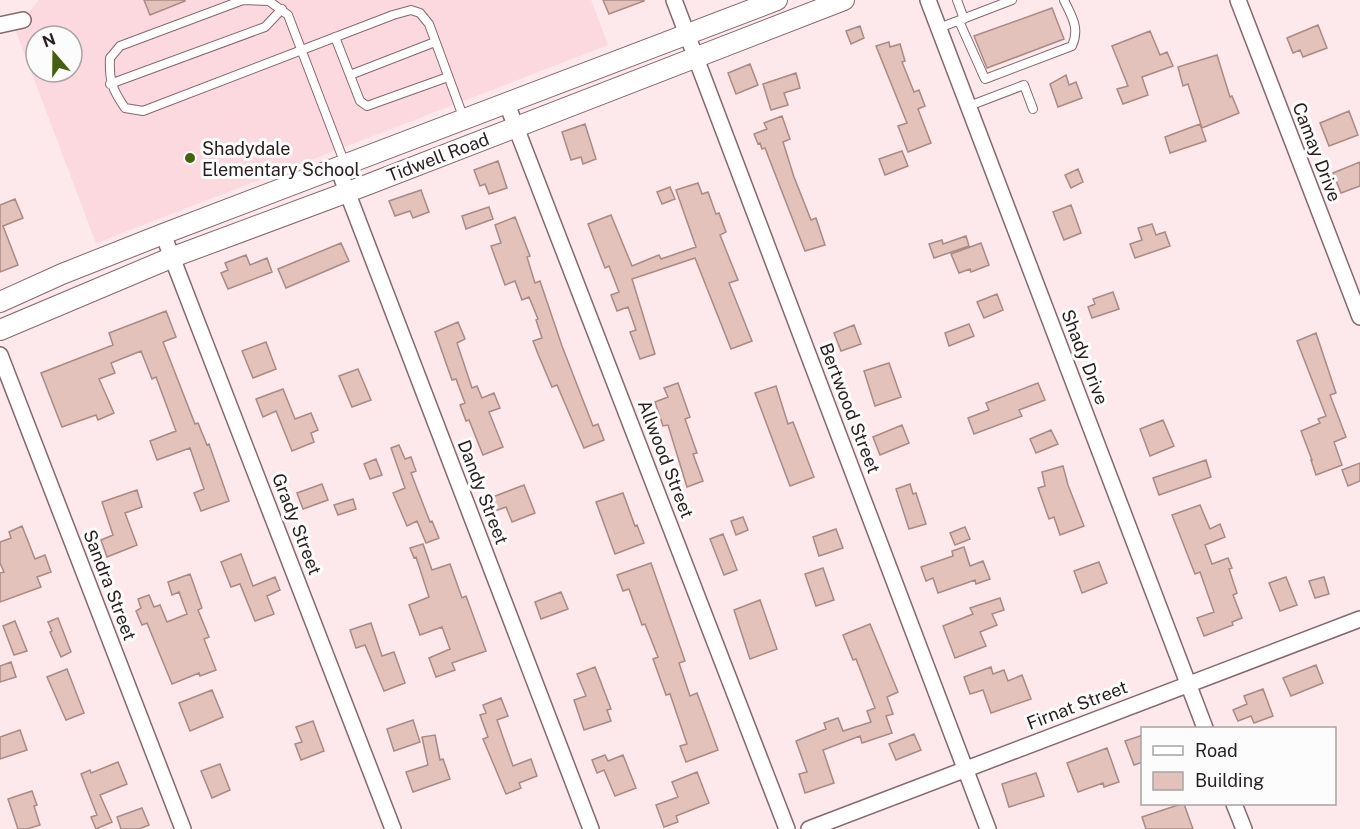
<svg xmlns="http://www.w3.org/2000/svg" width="1360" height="829" viewBox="0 0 1360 829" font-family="'Public Sans',sans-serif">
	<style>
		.built { fill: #fbd9de; fill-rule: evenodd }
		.building { fill: #e3c2bc; stroke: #a98a84; stroke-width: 1.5 }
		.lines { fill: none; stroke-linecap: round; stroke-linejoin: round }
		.service-casing { stroke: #85686d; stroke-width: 10 }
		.minor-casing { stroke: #85686d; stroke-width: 18 }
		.secondary-casing { stroke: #85686d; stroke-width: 22 }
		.service { stroke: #fff; stroke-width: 8 }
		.minor { stroke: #fff; stroke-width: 15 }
		.secondary { stroke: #fff; stroke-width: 20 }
		.poi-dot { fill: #47600d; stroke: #fcfcfc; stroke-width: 2 }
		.labels { text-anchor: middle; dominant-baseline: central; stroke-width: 6; stroke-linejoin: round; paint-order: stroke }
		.poi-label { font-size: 18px; fill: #291d1f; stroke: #fcfcfc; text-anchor: start }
		.street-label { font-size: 18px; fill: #291d1f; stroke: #fcfcfc }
	</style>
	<rect width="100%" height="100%" fill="#fde8ec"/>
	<path class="built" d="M39,0H591L608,45L96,243L15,29ZM36,36H72V72H36Z"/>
	<path class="building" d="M144,0H185V1L150,15Z
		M603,0H644V1L609,14Z
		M1052,8L1064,39L987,68L974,36Z
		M1318,25L1327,48L1303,57L1300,50L1293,53L1287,38Z
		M860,26L864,38L851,44L846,31Z
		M1150,31L1160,55L1167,52L1173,66L1142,77L1148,95L1123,104L1117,89L1128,86L1112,46Z
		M889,42L890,47L900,44L905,61L902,62L914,92L919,90L925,106L918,109L931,143L908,152L898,126L907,123L876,46Z
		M1217,55L1230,97L1232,96L1239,113L1202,128L1188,84L1183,86L1178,67Z
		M750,64L758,85L736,94L728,73Z
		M796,73L800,88L784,93L788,105L771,110L763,84Z
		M1066,75L1069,85L1076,82L1082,98L1058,107L1050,84Z
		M1349,111L1358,135L1329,146L1320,123Z
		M782,116L790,139L783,142L794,177L811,220L816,218L825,245L805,251L765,148L762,149L760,143L758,144L754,134L767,129L764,123Z
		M585,124L596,159L583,164L581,157L571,160L562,132Z
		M1200,124L1206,141L1170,153L1165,137Z
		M902,151L908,166L885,175L879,159Z
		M498,161L507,188L489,194L485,184L480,186L474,170Z
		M1360,162V186L1341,193L1333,173Z
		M1078,169L1083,182L1071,188L1065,175Z
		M698,183L702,194L708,192L716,214L719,213L726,232L720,235L738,280L729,283L752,341L731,349L695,258L632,279L655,354L640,359L630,332L636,330L628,307L617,311L611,295L619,292L609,266L605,268L588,224L611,215L632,266L659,255L661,259L696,247L676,190Z
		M670,187L675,199L662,204L657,192Z
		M421,190L429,212L413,218L410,211L395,216L389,201Z
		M15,199L23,218L3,226L18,265L0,272V205Z
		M1071,205L1081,233L1064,240L1053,212Z
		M489,207L493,219L466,229L462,216Z
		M515,217L530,256L527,257L535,283L540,281L562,346L593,426L598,424L604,440L584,448L557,385L552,387L538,354L533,341L542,338L536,320L538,319L529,297L522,300L515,281L505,285L491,246L501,243L495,225Z
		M1152,224L1156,235L1165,232L1170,246L1135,258L1130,244L1142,240L1138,228Z
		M966,236L969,246L934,258L929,244L942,240L943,244Z
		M341,243L349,261L286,288L278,269Z
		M981,243L989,265L971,272L970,269L959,273L951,254Z
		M246,255L250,265L267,258L272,272L228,289L221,273L228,270L225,263Z
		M1113,292L1119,309L1092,318L1088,307L1095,304L1093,299Z
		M997,294L1003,310L984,318L977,302Z
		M166,311L176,337L163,342L195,424L198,423L207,445L209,444L229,501L201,511L194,493L204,489L190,448L157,460L150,441L176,431L156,377L152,379L141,351L111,363L115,373L99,379L114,413L98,420L96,415L62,427L41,373L113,345L109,333Z
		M458,322L465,339L457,343L472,388L477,386L482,398L494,393L500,408L489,412L503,447L483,455L469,420L466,421L460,405L465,403L456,379L452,380L435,332Z
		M969,324L974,336L949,346L945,333Z
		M854,325L861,344L841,351L834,333Z
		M1316,333L1336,393L1330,395L1346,437L1334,442L1342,465L1316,475L1311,460H1312L1301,431L1320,423L1318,419L1326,416L1297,341Z
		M266,342L276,369L253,378L242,351Z
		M889,363L901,397L875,406L864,371Z
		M358,369L371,400L352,407L339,376Z
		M678,383L690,417L685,419L697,453L693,454L703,481L687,487L668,425L663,426L655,402L668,397L664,388Z
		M1038,383L1045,400L1019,410L1022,416L974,434L968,418L989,410L986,403Z
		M776,386L788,424L793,422L814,477L790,486L755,393Z
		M283,389L295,419L311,413L318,430L311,433L314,442L292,451L276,411L263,417L256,399Z
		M1163,420L1174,446L1150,456L1140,429Z
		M902,425L909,443L880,455L873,437Z
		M1051,430L1058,444L1036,453L1030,439Z
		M399,445L405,459L411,457L416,471L411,473L430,522L432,521L439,538L426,543L417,521L407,526L393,493L405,488L391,448Z
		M376,459L382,475L370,479L364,464Z
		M1206,460L1211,477L1159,495L1153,478Z
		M1360,463V481L1348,486L1342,470Z
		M1063,466L1068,485L1084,526L1060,535L1054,517L1049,519L1038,488L1045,486L1042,472Z
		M322,484L328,500L303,509L297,493Z
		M910,484L913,494L916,493L926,524L909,529L896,489Z
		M524,485L535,513L512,522L506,507L495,511L490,498Z
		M137,490L142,507L125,513L137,545L107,557L101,540L113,535L102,502Z
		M623,493L635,526L637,525L644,543L615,554L596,502Z
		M353,499L356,509L338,515L334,505Z
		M1200,505L1210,529L1220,524L1225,537L1205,545L1212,564L1228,558L1232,568L1229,569L1237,593L1233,595L1242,618L1232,622L1233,625L1204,636L1197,618L1214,612L1200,572L1195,574L1172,515Z
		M743,517L748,530L736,535L731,521Z
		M22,526L35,559L45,555L51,572L37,577L41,587L0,602V573L4,572L0,563V542L11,538L9,532Z
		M965,527L970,539L955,545L950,533Z
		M836,529L843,548L819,556L813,537Z
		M723,534L737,570L724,575L710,539Z
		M423,544L432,570L450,564L462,598L466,596L486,651L452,663L455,670L436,677L429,658L450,649L442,627L420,635L409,605L429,597L416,557L414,558L410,548Z
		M964,547L970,566L983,561L990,579L976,584L975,580L938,593L933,578L926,581L921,567L953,556L952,551Z
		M241,554L253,586L275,577L280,590L267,596L274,614L255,621L240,584L231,587L221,562Z
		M1099,562L1107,583L1082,593L1074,571Z
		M651,563L685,661L679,663L690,696L697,693L718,750L686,762L680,746L687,744L670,694L666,695L653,659L658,657L645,624L642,625L629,589L623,591L617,575Z
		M823,568L834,600L816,606L805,574Z
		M190,574L202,608L198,610L209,637L204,639L216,670L200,676L199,673L172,684L147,623L142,625L136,611L141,608L138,599L149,595L154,607L160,605L167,622L187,614L179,592L172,595L168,582Z
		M1286,577L1297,605L1280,611L1269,583Z
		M1324,577L1329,594L1315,598L1309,581Z
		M561,592L568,609L541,619L535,602Z
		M1000,598L1004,610L992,614L997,625L980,632L986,646L955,658L943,626L973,614L970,608Z
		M760,600L777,649L750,659L734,610Z
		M58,618L71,652L61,657L50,632L52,631L48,622Z
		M15,621L27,651L14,655L3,626Z
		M371,623L382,656L394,652L405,683L384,691L365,645L356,648L350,630Z
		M870,624L898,692L887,697L893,714L886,716L892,733L862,743L860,736L823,750L834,783L805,793L799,774L807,772L796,741L826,729L824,723L838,718L843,731L871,722L867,711L875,708L856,659L853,660L843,635Z
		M11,662L16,677L0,682V666Z
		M1316,665L1323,683L1291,696L1283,678Z
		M595,667L611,709L607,710L611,721L584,730L574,700L586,696L577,674Z
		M991,667L993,674L1004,670L1008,681L1022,675L1031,699L991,713L983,690L970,694L964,677Z
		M67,669L84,713L66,720L47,677Z
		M1263,689L1273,716L1254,723L1251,716L1238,721L1233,710L1247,704L1244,696Z
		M212,690L223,717L190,731L179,703Z
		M501,698L508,716L497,720L513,766L531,759L537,776L519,783L521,788L506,794L483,739L488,737L480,715L486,713L483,705Z
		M413,720L420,742L394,751L387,729Z
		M313,721L324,751L301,760L295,744L302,742L296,727Z
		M20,730L27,750L0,759V737Z
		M914,734L921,750L896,760L889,744Z
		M435,735L440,760L443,759L450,779L413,792L406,772L428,765L422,737Z
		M1143,735V762L1134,765L1125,741Z
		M1107,748L1119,782L1104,787L1103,783L1078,792L1067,763Z
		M605,755L608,761L623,755L636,788L615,796L604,770L597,773L592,760Z
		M118,762L127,784L100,795L112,822L96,829L91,817L97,815L81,774L90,770L91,773Z
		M220,764L230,790L212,798L201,771Z
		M697,772L709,803L676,816L678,822L664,827L656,805L678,797L672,782Z
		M1036,773L1044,796L1009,807L1002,784Z
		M32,791L37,805L34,806L40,825L27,829H18L8,799Z
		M1181,804H1184L1193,829H1146L1142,817Z
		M142,808L149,825L139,829H121L117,817Z"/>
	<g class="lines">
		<g class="service-casing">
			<path id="service" d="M957,0L964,19
				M959,21L985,79L1072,46C1080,28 1072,17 1064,0
				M939,28L1012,0
				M335,37L360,101L367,106L448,77
				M350,75L435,42
				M110,84L265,27L282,9
				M969,106L1024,85L1033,109
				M345,164L288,15L269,1L243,0L120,46L110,58C109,81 112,89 125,108L143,111L393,15L411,10L420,13L429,24L464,119"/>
		</g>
		<g class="minor-casing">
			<path id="minor" d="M674,0L988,829
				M928,0L1205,728
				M1238,0L1360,317
				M0,25L23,20
				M507,104L787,829
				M338,168L591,829
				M163,234L393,829
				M0,355L183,829
				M1234,804L1244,829
				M809,829L1360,619"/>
		</g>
		<g class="secondary-casing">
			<path id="secondary" d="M0,302L62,274L163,234L777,0
				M0,330L173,257L364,186L844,0"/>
		</g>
		<use href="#service" class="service"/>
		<use href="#minor" class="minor"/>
		<use href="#secondary" class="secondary"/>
	</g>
	<circle class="poi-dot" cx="190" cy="158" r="6"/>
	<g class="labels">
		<g class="poi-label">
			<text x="202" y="148">Shadydale<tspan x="202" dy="21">Elementary School</tspan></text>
		</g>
		<g class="street-label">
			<text transform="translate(1317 152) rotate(69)">Camay Drive</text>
			<text transform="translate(438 157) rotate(-21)">Tidwell Road</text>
			<text transform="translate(1085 357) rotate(69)">Shady Drive</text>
			<text transform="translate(850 408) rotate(69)">Bertwood Street</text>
			<text transform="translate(666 459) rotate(69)">Allwood Street</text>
			<text transform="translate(483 492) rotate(69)">Dandy Street</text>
			<text transform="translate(297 524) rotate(69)">Grady Street</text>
			<text transform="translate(110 585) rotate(69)">Sandra Street</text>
			<text transform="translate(1077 705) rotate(-21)">Firnat Street</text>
		</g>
	</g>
	<rect x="1141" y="727" width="195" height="78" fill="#fcfcfc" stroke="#a8a3a4" stroke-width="1.5"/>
	<rect x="1153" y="746" width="30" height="9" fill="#ffffff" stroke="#a8a3a4" stroke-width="1.5"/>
	<text x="1195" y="757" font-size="18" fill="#291d1f">Road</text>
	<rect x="1153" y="772" width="30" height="18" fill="#e3c2bc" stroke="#a8a3a4" stroke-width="1.5"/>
	<text x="1195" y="787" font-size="18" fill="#291d1f">Building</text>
	<g transform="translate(54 54) rotate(340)"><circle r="28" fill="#fcfcfc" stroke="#a8a3a4" stroke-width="1.5"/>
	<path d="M0-4.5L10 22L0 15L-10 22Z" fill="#47600d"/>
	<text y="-9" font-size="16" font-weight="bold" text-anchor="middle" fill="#291d1f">N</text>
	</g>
</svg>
